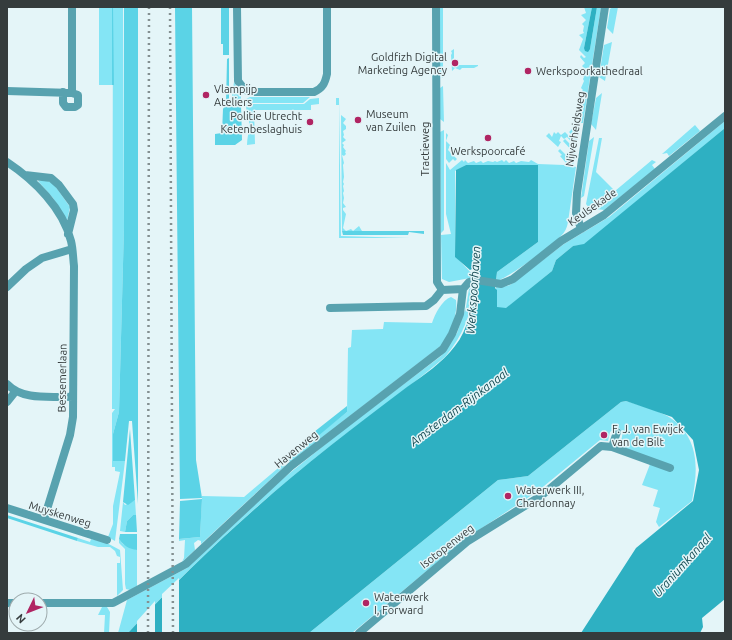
<svg xmlns="http://www.w3.org/2000/svg" width="732" height="640" viewBox="0 0 732 640" font-family="Ubuntu,sans-serif">
	<style>
		.green { fill: #84e5f5 }
		.forest { fill: #5bd3e6 }
		.water { fill: #2eb0c2 }
		.pier { fill: #e4f5f8 }
		.lines { fill: none; stroke-linecap: round; stroke-linejoin: round }
		.minor { stroke: #58a2af; stroke-width: 8 }
		.rail { stroke: #849091; stroke-width: 2.5; stroke-dasharray: 2 4; stroke-linecap: butt }
		.poi-dot { fill: #b02563; stroke: #e4f5f8; stroke-width: 1.5 }
		.labels { text-anchor: middle; dominant-baseline: central; stroke-width: 3; stroke-linejoin: round; paint-order: stroke }
		.poi-label { font-size: 11px; fill: #353c3d; stroke: #e4f5f8; text-anchor: start }
		.street-label { font-size: 11px; fill: #353c3d; stroke: #e4f5f8 }
		.water-label { font-size: 12px; font-style: italic; fill: #134951; stroke: #e4f5f8 }
	</style>
	<rect width="100%" height="100%" fill="#e4f5f8"/>
	<path class="green" d="M99,7H112V85H99Z
		M113,7H123L124,227L119,412L113,434V460L125,461L115,541L108,537L113,524V506L120,472L115,471V467H112V413L115,409H112Z
		M440,7H443V78L440,76Z
		M584,7H592L584,48L590,49L597,7H601L583,123H580L582,112L580,109L581,108L577,104L583,98L581,96L583,94L581,92L583,90L581,88L584,81L583,79L584,77L581,74L587,71L582,66L585,63L580,57L581,55L584,58L586,57L579,50L583,39L579,35L584,33L583,31L584,26L582,24L586,20L581,15L586,13Z
		M613,7H618L613,34L607,28L610,9Z
		M612,42L605,81L599,77L604,45Z
		M454,49V65H478V66L474,68H462L460,70L455,68L452,71L451,55L452,53L451,51Z
		M234,82L241,94V103L231,102Z
		M443,86L444,122L440,119V88Z
		M602,93L596,130L591,124L596,98Z
		M250,97H310L303,103H246V99Z
		M319,98V104L311,105V110H254L255,144L247,145C247,137 250,129 249,121C248,115 246,111 246,104H304L310,99Z
		M336,98H339L341,236L410,238H339V105H336Z
		M341,115L346,119L343,123L346,126V129L343,131L344,135L343,137L346,140L342,143L344,145L343,147L346,151L345,152L346,154L344,156L342,155L344,163L343,165L344,177L343,182L344,184L343,186L344,191L343,193L344,198L343,203L346,207L343,208V210L346,214L343,228L346,231L351,229L353,231L359,226L362,231H342Z
		M725,121V128L584,245L573,246L556,260L552,271L507,308H497L496,286L503,287L510,285L564,244L609,217Z
		M695,125L700,131L669,156L667,153L662,154Z
		M572,129L575,132L579,129L573,166L576,167L568,222C567,228 565,232 561,236C553,245 507,279 496,281L497,272L538,242L537,165H466L455,171V256L475,277L449,282L442,279L441,235L451,234L446,214V163L450,170L462,160L464,162L465,160L468,163L474,161L476,163L481,161L483,163L488,161L493,162L495,161L497,162L502,160L504,162L506,160L509,163L514,161L516,163L521,161L529,162L531,160L538,164L564,165L566,163L560,156L562,155L558,151L560,149L566,155L568,153L571,156L574,153L563,141L565,139L573,147L575,146L567,137L564,139L561,136L559,141L561,142L558,147L546,136L549,133L552,137L554,132L556,134L558,132L561,135L565,132L570,137L572,135L569,132Z
		M444,130V230L441,233L440,132Z
		M446,133L448,135L446,141L450,145L448,150L457,159L455,161L453,159L449,163L446,159Z
		M594,137L584,196L581,198L589,141Z
		M599,138H602L596,172L615,191L652,160L656,162L652,165L655,169L604,210L589,208L586,204Z
		M44,180L53,183L70,207L67,221L53,198L38,181Z
		M475,287C471,314 463,336 445,357C403,393 357,424 314,459C248,512 185,571 128,633H118L127,600L187,568L280,481L343,430L441,356L457,333L466,307L469,289Z
		M451,297L456,300C458,316 450,332 442,345L290,462L286,456L305,440L308,443L347,412L348,348L351,347L352,330L383,329L384,322L432,323C435,314 442,300 451,297Z
		M626,401C639,405 661,411 672,419C700,440 698,470 692,501L659,527L656,522L660,508L653,506L658,490L642,485L652,459L625,448L621,441L623,432L617,426L610,432L608,441L600,440L538,491L465,539L352,633H309L498,480L528,476L621,402Z
		M283,464L285,466L201,544V541L198,540L194,543L195,550L182,562L184,558L185,540L179,541V539L200,537L202,496L244,497Z
		M135,500L136,515H133L127,521L125,532L120,531L123,502L125,505Z
		M78,538L90,542L91,539L105,542L120,550L123,590L117,596V563H120V557L117,556L115,551L110,547H98L77,541Z
		M119,539L123,544L137,550V586L130,590L126,589L125,584V549L119,543Z
		M102,607H107L110,612L109,633H104L105,615H98Z"/>
	<path class="forest" d="M112,7H113L114,85H112Z
		M124,7H138V504L132,421H129L125,461H113V434L119,412L124,227Z
		M175,7H192L196,460L202,498L180,499Z
		M221,7H229V55H223V44H221Z
		M229,58V103L241,104L242,140L235,145H215V134L222,133L223,109L226,104L227,59Z
		M342,231H424V234L409,232L408,235H343Z
		M347,406V412L318,436L314,432Z
		M130,429L135,500L128,505L123,502Z
		M202,499L200,537L179,539L180,501Z
		M7,515L78,538L77,541L7,518Z
		M133,515H136L137,532H125L127,521Z
		M120,534H137V550C129,549 124,546 119,539Z"/>
	<path class="water" d="M592,7H597L590,49L588,52L585,51L584,48Z
		M725,128V599L702,618L703,627L700,633H581L636,548L693,501L699,470L693,440L672,417L626,401L621,402L528,476L498,480L309,633H128C190,566 258,503 330,446C355,426 381,407 407,387C424,375 442,363 455,346C468,330 472,307 475,287L479,285L481,276L474,268L470,270L455,257L456,170L466,165H538V242L497,272L495,288L497,290V307L506,308L552,271L556,260L573,246L584,244Z"/>
	<path class="pier" d="M179,578V633H162V594Z
		M155,601V633H137V621Z"/>
	<g class="lines">
		<path class="minor" d="M72,7V93
			M237,7L238,81L245,90L255,92H314C323,88 325,83 327,74V7
			M436,7L437,282L442,290L463,289
			M7,91L72,93L78,95V105L75,107H66L63,103V92
			M7,162C34,180 63,208 71,241C73,249 73,258 74,266L73,417L70,435L44,519
			M25,175L51,178L59,185L73,204L74,210L68,234
			M581,229L576,213L577,193L605,7
			M7,287L26,269L42,258L72,249
			M330,308L426,306L434,300L442,290
			M7,384C23,401 51,396 73,397
			M7,402L15,392
			M612,447L617,432
			M7,508L107,540
			M7,603H16
			M40,603H113L186,564L291,466L443,349L452,334L460,314L463,289L469,282L476,280L501,284L513,279L561,241L604,215L725,116
			M359,633L468,541L541,496L601,446L612,447L670,468"/>
		<path class="rail" d="M170,7L173,633
			M148,633L149,7"/>
	</g>
	<g class="poi-dot">
		<circle cx="455" cy="63" r="4"/>
		<circle cx="528" cy="71" r="4"/>
		<circle cx="206" cy="95" r="4"/>
		<circle cx="358" cy="120" r="4"/>
		<circle cx="310" cy="122" r="4"/>
		<circle cx="488" cy="138" r="4"/>
		<circle cx="604" cy="435" r="4"/>
		<circle cx="508" cy="496" r="4"/>
		<circle cx="366" cy="603" r="4"/>
	</g>
	<g class="labels">
		<g class="poi-label">
			<text x="447" y="57" text-anchor="end">Goldfizh Digital<tspan x="447" dy="13">Marketing Agency</tspan></text>
			<text x="536" y="71">Werkspoorkathedraal</text>
			<text x="214" y="89">Vlampijp<tspan x="214" dy="13">Ateliers</tspan></text>
			<text x="366" y="114">Museum<tspan x="366" dy="13">van Zuilen</tspan></text>
			<text x="302" y="116" text-anchor="end">Politie Utrecht<tspan x="302" dy="13">Ketenbeslaghuis</tspan></text>
			<text x="488" y="151" text-anchor="middle">Werkspoorcafé</text>
			<text x="612" y="429">F. J. van Ewijck<tspan x="612" dy="13">van de Bilt</tspan></text>
			<text x="516" y="490">Waterwerk III,<tspan x="516" dy="13">Chardonnay</tspan></text>
			<text x="374" y="597">Waterwerk<tspan x="374" dy="13">I, Forward</tspan></text>
		</g>
		<g class="street-label">
			<text transform="translate(575 129) rotate(-81)">Nijverheidsweg</text>
			<text transform="translate(425 149) rotate(-90)">Tractieweg</text>
			<text transform="translate(592 207) rotate(-35)">Keulsekade</text>
			<text transform="translate(62 378) rotate(-89)">Bessemerlaan</text>
			<text transform="translate(296 449) rotate(-39)">Havenweg</text>
			<text transform="translate(60 514) rotate(17)">Muyskenweg</text>
			<text transform="translate(447 546) rotate(-38)">Isotopenweg</text>
		</g>
		<g class="water-label">
			<text transform="translate(473 290) rotate(-86)">Werkspoorhaven</text>
			<text transform="translate(459 407) rotate(-37)">Amsterdam-Rijnkanaal</text>
			<text transform="translate(682 565) rotate(-48)">Uraniumkanaal</text>
		</g>
	</g>
	<rect width="732" height="640" fill="none" stroke="#353c3d" stroke-width="16"/>
	<g transform="translate(28 612) rotate(227)"><circle r="19" fill="#e4f5f8" stroke="#9eabad"/>
	<path d="M0-3L7 15L0 10L-7 15Z" fill="#b02563"/>
	<text y="-6" font-size="11" font-weight="bold" text-anchor="middle" fill="#353c3d">N</text>
	</g>
</svg>
